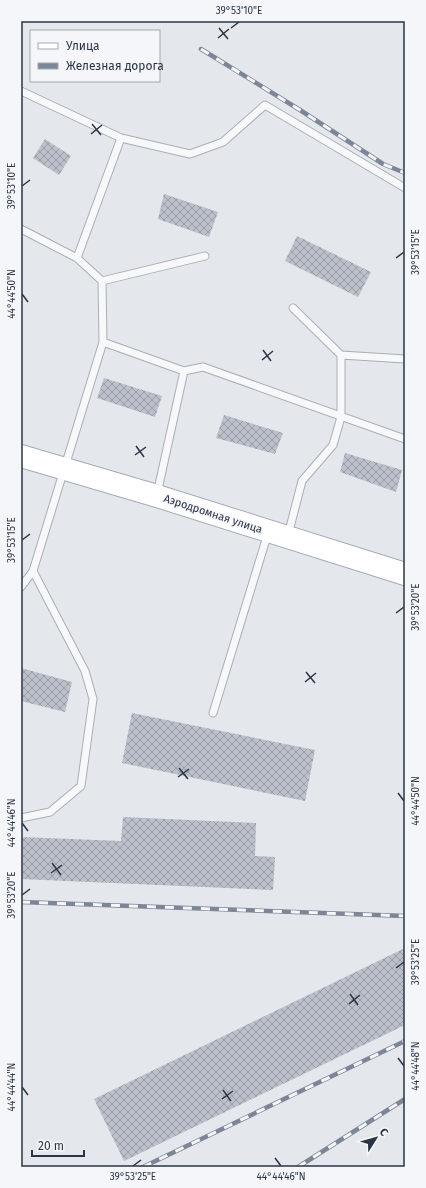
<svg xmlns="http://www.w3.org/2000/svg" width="426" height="1188" viewBox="0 0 426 1188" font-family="'Fira Sans',sans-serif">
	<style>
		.building { fill: url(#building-cross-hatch) }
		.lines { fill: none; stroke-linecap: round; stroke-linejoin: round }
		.service-casing { stroke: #a9aeb7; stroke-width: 9 }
		.primary-casing { stroke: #a3abb8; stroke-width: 24 }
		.service { stroke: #f7f8fa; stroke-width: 7 }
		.primary { stroke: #fff; stroke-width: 22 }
		.rail-casing { stroke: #7d8696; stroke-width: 4.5 }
		.rail { stroke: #f4f6f9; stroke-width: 3; stroke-dasharray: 9; stroke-linecap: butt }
		.ticks { fill: none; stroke: #2b3445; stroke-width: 1.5 }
		.labels { text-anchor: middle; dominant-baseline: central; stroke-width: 3.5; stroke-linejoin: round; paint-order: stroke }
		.street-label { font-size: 11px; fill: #2b3445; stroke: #f4f6f9 }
		.neatline { fill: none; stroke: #2b3445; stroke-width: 1.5 }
		.ticks-label { font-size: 10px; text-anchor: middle; fill: #2b3445 }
	</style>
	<defs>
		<pattern id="building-cross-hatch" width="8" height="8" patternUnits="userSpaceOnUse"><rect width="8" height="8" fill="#bbc0ca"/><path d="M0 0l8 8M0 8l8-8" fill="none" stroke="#989da6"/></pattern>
	</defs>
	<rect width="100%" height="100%" fill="#e4e7ec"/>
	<path class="building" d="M45,139L71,156L59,175L33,158Z
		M164,194L218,212L209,237L158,219Z
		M297,236L371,272L358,297L285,261Z
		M104,378L162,396L155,417L97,398Z
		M224,415L283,433L275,454L216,438Z
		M345,453L402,470L396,492L340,472Z
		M21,668L72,682L65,712L21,701Z
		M132,713L315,750L305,801L122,763Z
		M123,817L256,823L255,856L275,857L273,890L21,879V837L121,841Z
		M405,948V1025L124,1161L94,1099Z"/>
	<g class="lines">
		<g class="service-casing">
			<path id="service" d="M21,91L121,138L77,258L102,281L103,342L33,571L21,587
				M121,138L190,154L223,142L265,105L405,188
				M21,229L77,258
				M102,281L205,256
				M103,342L184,371
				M341,355L405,359
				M157,494L184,371L203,367L405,439
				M288,535L302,481L333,445L341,417V355L293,308
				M213,713L268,533
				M21,818L50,812L81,786L93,699L85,671L33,571"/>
		</g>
		<g class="primary-casing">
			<path id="primary" d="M21,456L157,496L405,574"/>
		</g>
		<use href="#service" class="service"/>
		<use href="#primary" class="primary"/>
		<g class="rail-casing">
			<path id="rail" d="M201,49L300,110L383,164L405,173
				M21,902L405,916
				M143,1167L405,1041
				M298,1167L405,1099"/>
		</g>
		<use href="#rail" class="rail"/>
	</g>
	<path class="ticks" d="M219,28L228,39M231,28L239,22M218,38L229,29M92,124L101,135M91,134L102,125M22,186L30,180M396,258L404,252M22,294L28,302M263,350L271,361M262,360L273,351M136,446L144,457M135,455L146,447M22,540L30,534M396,613L404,607M306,672L315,683M305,682L316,673M179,768L188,779M178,777L189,769M398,793L404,801M22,823L28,831M52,863L61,875M51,873L62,865M22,895L30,889M396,968L404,962M350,994L358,1005M349,1004L360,995M398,1058L404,1066M22,1087L28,1095M223,1090L231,1101M222,1099L233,1091M275,1158L281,1166M133,1166L141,1160"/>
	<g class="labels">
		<g class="street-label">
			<text transform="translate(213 514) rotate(18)">Аэродромная улица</text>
		</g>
	</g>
	<rect width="426" height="1188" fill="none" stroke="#f4f6f9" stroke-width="44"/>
	<rect x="30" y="30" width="130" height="52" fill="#f4f6f9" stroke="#a4a8b1"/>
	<rect x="38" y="43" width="20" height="6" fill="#ffffff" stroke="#a4a8b1"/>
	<text x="66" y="50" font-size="12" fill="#2b3445">Улица</text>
	<rect x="38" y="63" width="20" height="6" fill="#7d8696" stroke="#a4a8b1"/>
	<text x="66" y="70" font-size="12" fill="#2b3445">Железная дорога</text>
	<g transform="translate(376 1138) rotate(53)" stroke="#f4f6f9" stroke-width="3" paint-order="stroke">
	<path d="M0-3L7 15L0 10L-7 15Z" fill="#2b3445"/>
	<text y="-6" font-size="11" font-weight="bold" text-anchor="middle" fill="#2b3445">С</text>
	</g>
	<path d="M32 1150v6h52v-6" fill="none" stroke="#2b3445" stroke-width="2"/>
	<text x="38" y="1150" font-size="12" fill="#2b3445" stroke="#f4f6f9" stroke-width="3" paint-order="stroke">20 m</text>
	<rect x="22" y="22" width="382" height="1144" class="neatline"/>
	<g class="ticks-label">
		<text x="239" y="14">39°53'10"E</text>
		<text transform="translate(11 186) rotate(-90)" y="4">39°53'10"E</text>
		<text transform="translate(415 252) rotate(-90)" y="4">39°53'15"E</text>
		<text transform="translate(11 294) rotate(-90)" y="4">44°44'50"N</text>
		<text transform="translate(11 540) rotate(-90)" y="4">39°53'15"E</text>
		<text transform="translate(415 607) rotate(-90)" y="4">39°53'20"E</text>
		<text transform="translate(415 801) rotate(-90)" y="4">44°44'50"N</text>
		<text transform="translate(11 823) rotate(-90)" y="4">44°44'46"N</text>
		<text transform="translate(11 895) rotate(-90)" y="4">39°53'20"E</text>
		<text transform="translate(415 962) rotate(-90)" y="4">39°53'25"E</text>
		<text transform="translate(415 1066) rotate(-90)" y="4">44°44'48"N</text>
		<text transform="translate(11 1087) rotate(-90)" y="4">44°44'44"N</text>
		<text x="133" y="1180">39°53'25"E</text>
		<text x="281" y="1180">44°44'46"N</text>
	</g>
</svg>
